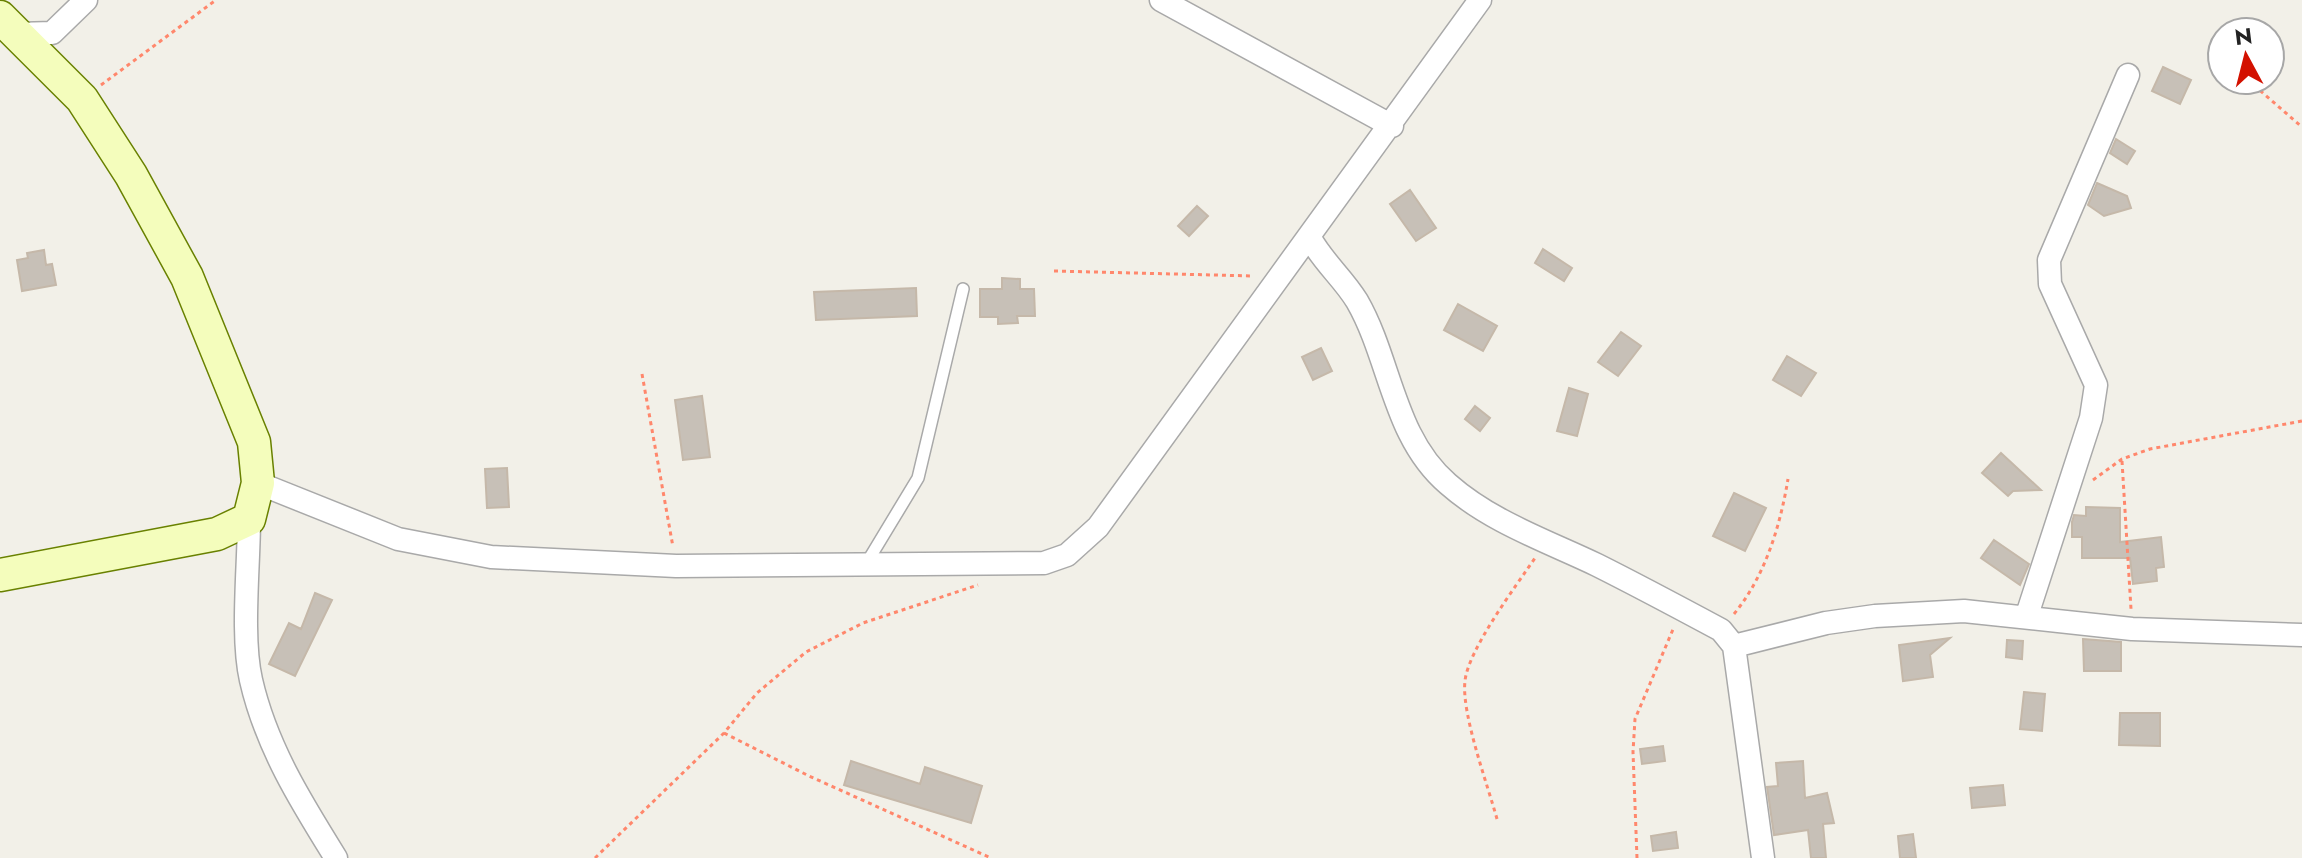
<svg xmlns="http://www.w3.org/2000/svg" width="2302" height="858" viewBox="0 0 2302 858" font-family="Jost,sans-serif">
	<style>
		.building { fill: #c7c0b7; stroke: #c5b8a9; stroke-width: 2 }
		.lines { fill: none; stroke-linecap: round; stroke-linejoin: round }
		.lane-casing { stroke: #a9a9a9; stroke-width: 14 }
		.street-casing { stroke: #a9a9a9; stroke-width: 25 }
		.secondary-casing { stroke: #698100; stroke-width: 35 }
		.path { stroke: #ff876c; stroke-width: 3; stroke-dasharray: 4 4; stroke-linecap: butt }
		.lane { stroke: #fff; stroke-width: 11 }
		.street { stroke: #fff; stroke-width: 22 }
		.secondary { stroke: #f4fdbc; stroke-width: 32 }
	</style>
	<rect width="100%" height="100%" fill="#f2f0e8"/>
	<path class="building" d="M2163,67L2191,80L2180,104L2152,91Z
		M2116,139L2135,151L2127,164L2110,153Z
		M2097,183L2127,196L2131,208L2104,216L2088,205Z
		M1410,190L1436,228L1416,241L1390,204Z
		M1197,206L1208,216L1189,236L1178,226Z
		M1543,249L1572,268L1564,281L1535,263Z
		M44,250L46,265L52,264L56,285L22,291L17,260L28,258L27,253Z
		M1002,278L1020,279V289H1034L1035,316H1017L1018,323L998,324V317H980V289H1002Z
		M916,288L917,316L816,320L814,292Z
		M1458,304L1497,326L1483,351L1444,330Z
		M1621,332L1641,346L1618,376L1598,362Z
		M1321,348L1332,371L1313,380L1302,357Z
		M1787,356L1816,373L1801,396L1773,380Z
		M1569,388L1588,394L1577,436L1557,431Z
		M702,396L710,457L683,460L675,400Z
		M1475,406L1490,418L1480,431L1465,419Z
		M2001,453L2041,490L2013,491L2008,496L1982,473Z
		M507,468L509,507L487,508L485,469Z
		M1734,493L1766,508L1745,551L1713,536Z
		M2086,507L2120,508V542L2161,537L2164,567L2156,568L2157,581L2133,584L2130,558H2082V537H2072V522L2074,515L2086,516Z
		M1994,540L2029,564L2020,585L1981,558Z
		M315,593L332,600L295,676L269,664L289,623L301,629Z
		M1950,638L1930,655L1933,677L1903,681L1899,645Z
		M2083,639L2121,642V671H2084Z
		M2007,640L2023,641L2022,659L2006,657Z
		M2024,692L2045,694L2042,731L2020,729Z
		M2120,713H2160V746L2119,745Z
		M1663,746L1665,761L1642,764L1640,749Z
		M851,761L920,784L925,767L982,786L971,823L844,785Z
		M1803,761L1805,798L1827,793L1834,823L1823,824L1826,858H1811L1808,830L1774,835L1767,787L1778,786L1776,763Z
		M2003,785L2005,805L1972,808L1970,788Z
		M1676,832L1678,848L1653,851L1651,836Z
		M1913,834L1916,858H1900L1898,836Z"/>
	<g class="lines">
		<g class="lane-casing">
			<path id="lane" d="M866,564L918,478L963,289"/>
		</g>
		<g class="street-casing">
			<path id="street" d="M1161,0L1392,126
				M17,34L52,33L86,0
				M1310,238C1323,262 1343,278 1357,301C1391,360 1393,437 1448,484C1491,522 1547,541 1597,565C1639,586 1680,608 1721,630L1734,646L1763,858
				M258,483L398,539L491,557L676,566L1044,563L1067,555L1098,527L1480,0
				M249,519C249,566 241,636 251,680C266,746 301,802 336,858
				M2027,615L2091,418L2096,385L2050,284L2049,260L2128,75
				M1734,646L1826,623L1875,616L1964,611L2132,629L2302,635"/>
		</g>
		<g class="secondary-casing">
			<path id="secondary" d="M0,17L82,99L131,175L187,277L254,442L258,483L249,519L217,534L0,575"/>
		</g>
		<path class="path" d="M2248,80L2302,127
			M101,85L216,0
			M1054,271L1253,276
			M642,374L673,547
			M2122,461L2131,609
			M2093,480L2122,459L2150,449L2302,421
			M1734,614C1765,576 1780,527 1788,479
			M724,733L809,776L991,858
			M1497,819C1488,786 1461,713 1465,681C1468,650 1516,586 1535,558
			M595,858L724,733L757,693L806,652L863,623L978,585
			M1637,858L1633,752L1635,719L1674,627"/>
		<use href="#lane" class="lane"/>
		<use href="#street" class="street"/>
		<use href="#secondary" class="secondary"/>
	</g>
	<g transform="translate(2246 56) rotate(353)"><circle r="38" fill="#ffffff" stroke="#a7a7a7" stroke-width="2"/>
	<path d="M0-6L14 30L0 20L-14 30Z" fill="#d31100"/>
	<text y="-12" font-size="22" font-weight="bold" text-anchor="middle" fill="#222222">N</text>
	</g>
</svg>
